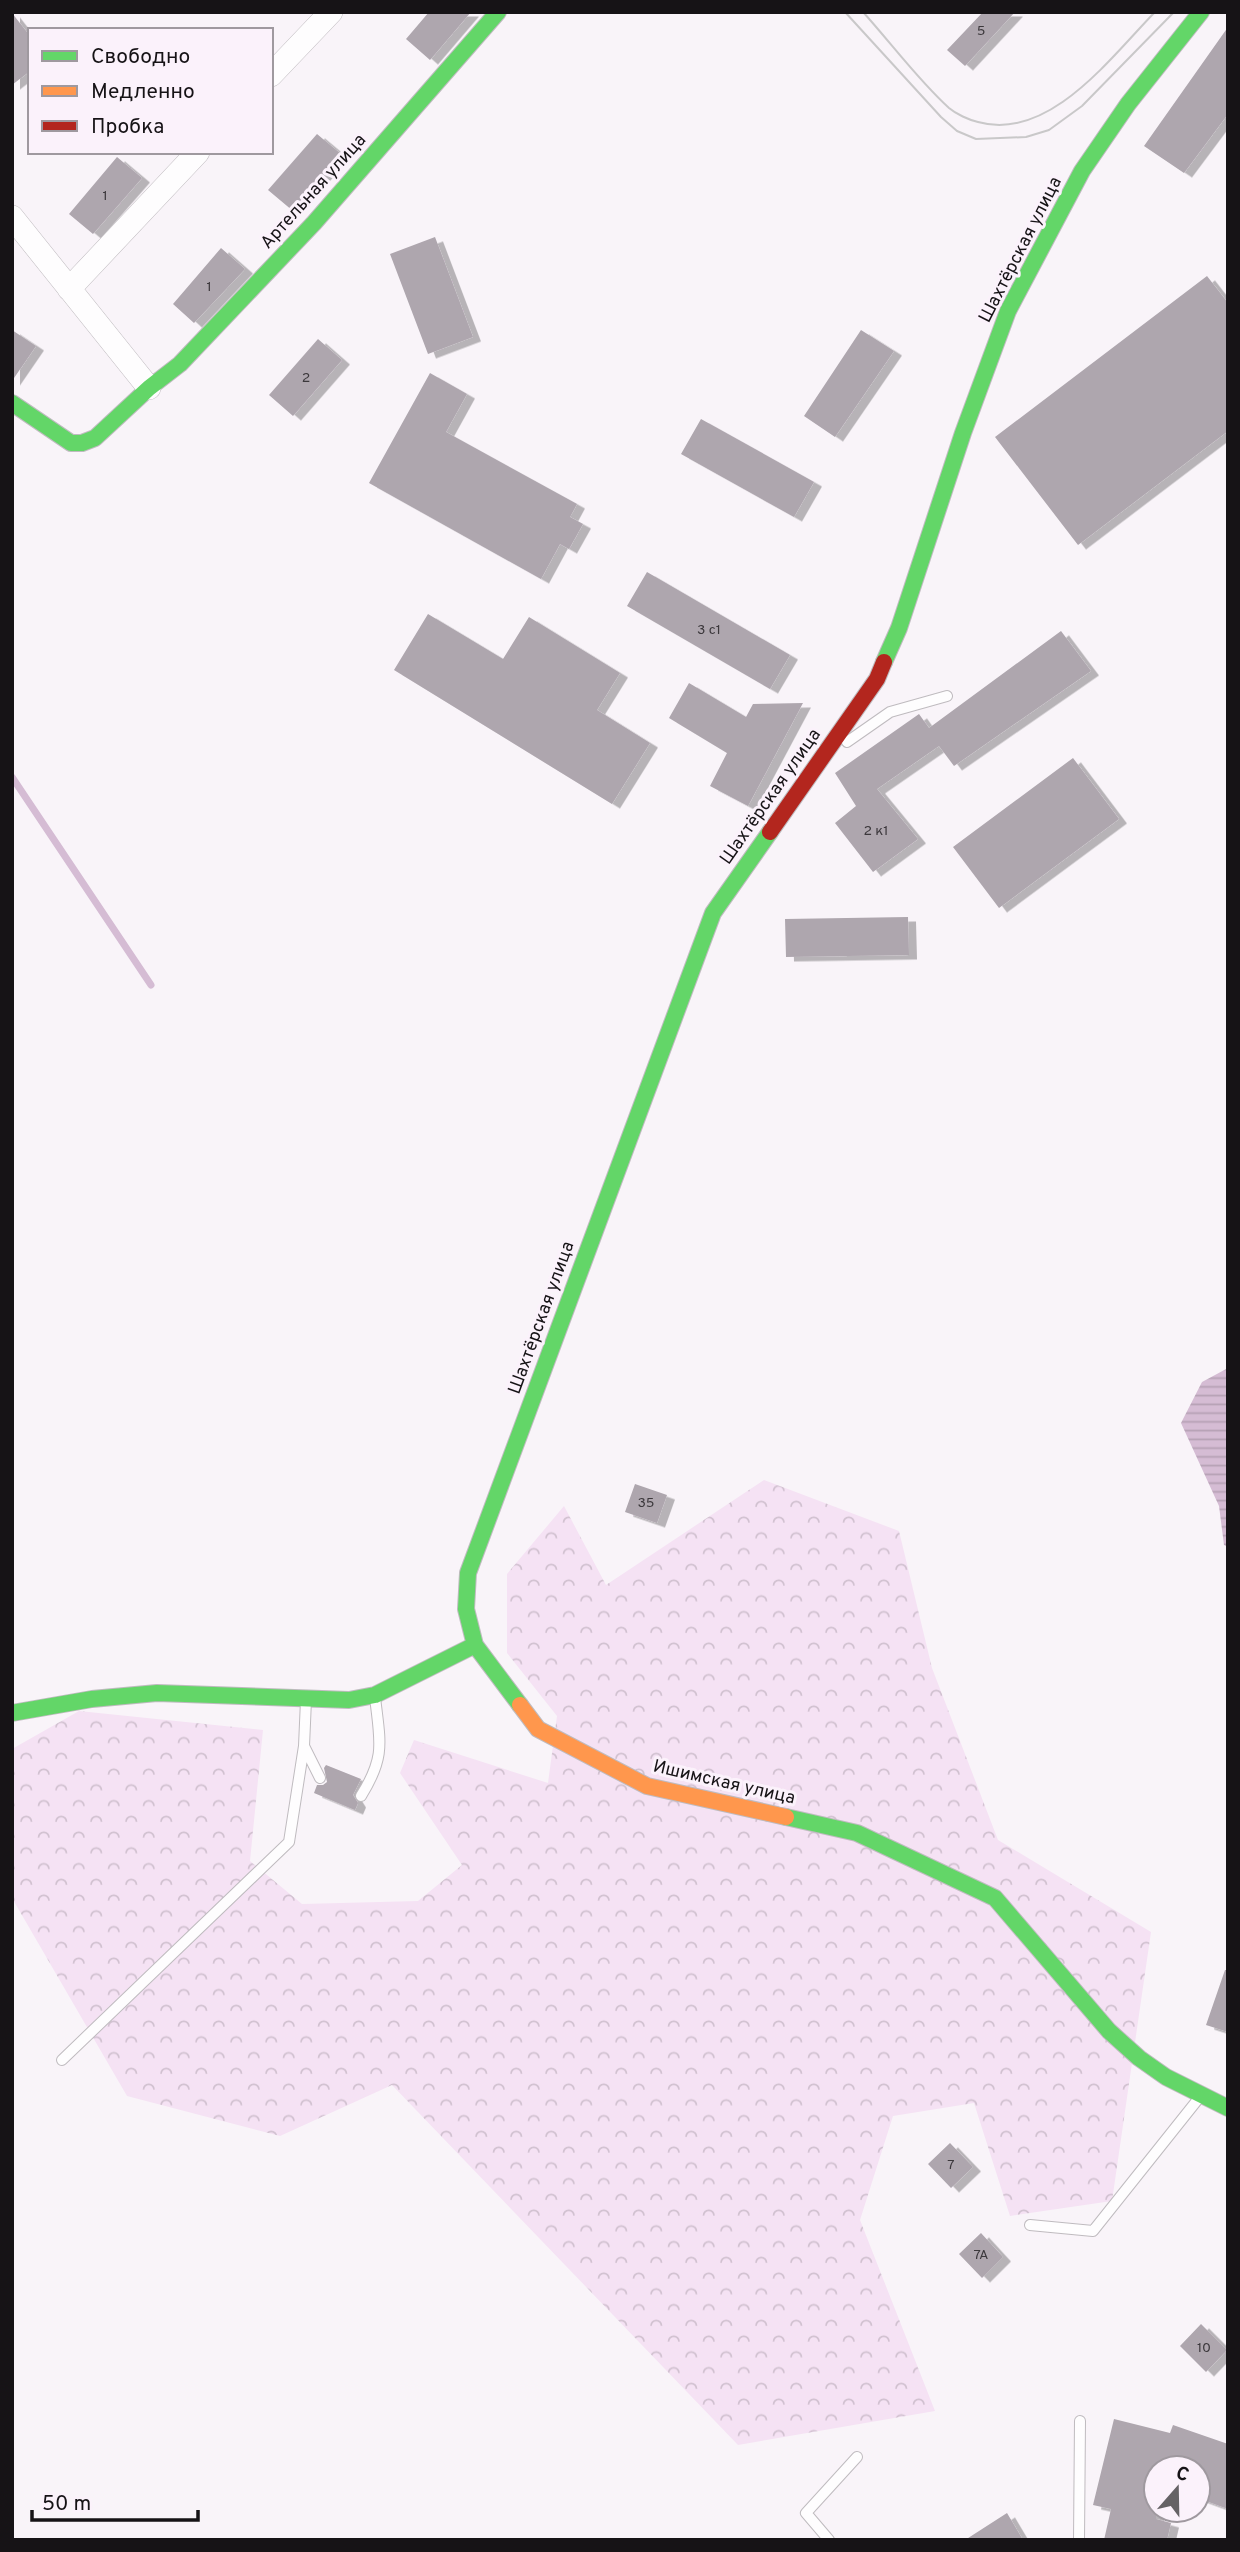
<svg xmlns="http://www.w3.org/2000/svg" width="1240" height="2552" viewBox="0 0 1240 2552" font-family="Overpass,sans-serif">
	<style>
		.forest { fill: url(#forest-crowns) }
		.water { fill: url(#water-rules) }
		.lines { fill: none; stroke-linecap: round; stroke-linejoin: round }
		.stream { stroke: #d5bcd4; stroke-width: 7 }
		.building { fill: #aea6ae; filter: url(#shadow) }
		.lane-casing { stroke: #bfbbbf; stroke-width: 12 }
		.street-casing { stroke: #bfbbbf; stroke-width: 24 }
		.fast-casing { stroke: #bfbbbf; stroke-width: 18 }
		.slow-casing { stroke: #bfbbbf; stroke-width: 18 }
		.jam-casing { stroke: #bfbbbf; stroke-width: 18 }
		.lane { stroke: #fefdfe; stroke-width: 10 }
		.street { stroke: #fefdfe; stroke-width: 23 }
		.fast { stroke: #63d668; stroke-width: 16 }
		.slow { stroke: #ff974d; stroke-width: 16 }
		.jam { stroke: #b3261e; stroke-width: 16 }
		.tram { stroke: #c9c8c9; stroke-width: 2 }
		.labels { text-anchor: middle; dominant-baseline: central; stroke-width: 6; stroke-linejoin: round; paint-order: stroke }
		.number-label { font-size: 14px; fill: #3c383c }
		.street-label { font-size: 18px; fill: #161316; stroke: #fbf2fb }
	</style>
	<defs>
		<pattern id="forest-crowns" width="20" height="18" patternUnits="userSpaceOnUse" patternTransform="scale(1.75)"><rect width="20" height="18" fill="#f5e2f4"/><path d="M2 6a3 3 0 1 1 6 0M12 15a3 3 0 1 1 6 0" fill="none" stroke="#d1c1d0"/></pattern>
		<pattern id="water-rules" width="6" height="5" patternUnits="userSpaceOnUse" patternTransform="scale(1.75)"><rect width="6" height="5" fill="#d5bcd4"/><path d="M0 2.5h6" fill="none" stroke="#b6a1b5"/></pattern>
		<filter id="shadow"><feDropShadow dx="8" dy="4.5" stdDeviation="0" flood-color="#0004"/></filter>
	</defs>
	<rect width="100%" height="100%" fill="#f9f4f9"/>
	<path class="forest" d="M764,1480L899,1531L932,1668L998,1840L1151,1932L1112,2201L1010,2216L974,2103L893,2116L860,2220L935,2411L738,2445L392,2085L280,2136L127,2096L12,1898V1749L79,1711L263,1730L250,1861L302,1904L418,1901L462,1865L400,1773L414,1740L548,1783L557,1716L507,1653V1574L564,1506L606,1585Z"/>
	<path class="water" d="M1228,1368V1547L1224,1545L1219,1506L1181,1423L1202,1382Z"/>
	<g class="lines">
		<path class="stream" d="M12,777L151,985"/>
	</g>
	<path class="building" d="M429,12H471L430,60L406,39Z
		M983,12H1015L965,66L947,50Z
		M12,13L30,36V71L12,85Z
		M1228,27V114L1184,173L1144,146Z
		M317,134L341,154L293,211L268,190Z
		M117,157L142,178L93,234L69,214Z
		M435,237L473,337L428,354L390,254Z
		M221,248L245,269L194,323L173,304Z
		M1207,276L1228,303V431L1078,545L995,437Z
		M12,330L36,346L12,381Z
		M861,330L894,351L835,437L804,416Z
		M318,339L342,360L293,416L269,395Z
		M430,373L467,394L446,432L577,504L570,517L583,524L569,549L560,544L541,579L369,483Z
		M701,419L814,482L794,517L681,454Z
		M647,572L790,655L770,689L627,606Z
		M428,614L503,659L529,617L620,673L597,710L650,743L612,804L394,670Z
		M1061,631L1091,671L954,766L939,746L877,789L918,839L873,872L835,823L856,806L835,773L919,714L929,728Z
		M689,683L746,717L753,704L803,703L748,806L710,786L727,753L669,718Z
		M1073,758L1119,819L999,908L953,847Z
		M908,917L909,955L786,957L785,919Z
		M635,1484L667,1495L657,1523L625,1512Z
		M326,1765L361,1779L353,1795L358,1803L355,1810L314,1793L317,1785H323L327,1782L324,1768Z
		M1225,1970H1228V2032L1206,2025Z
		M950,2143L973,2167L951,2188L928,2164Z
		M981,2233L1003,2257L982,2278L959,2254Z
		M1201,2324L1227,2350L1206,2372L1180,2346Z
		M1114,2419L1170,2433L1173,2425L1228,2444V2509L1198,2498V2468H1156V2519L1171,2523L1167,2540H1104L1111,2509L1093,2505Z
		M1007,2513L1023,2540H965Z"/>
	<g class="lines">
		<g class="lane-casing">
			<path id="lane" d="M847,742L890,712L947,696
				M306,1700L304,1746L320,1778
				M361,1796C386,1756 380,1742 375,1697
				M62,2060L289,1842L304,1746
				M1030,2225L1093,2231L1199,2098
				M829,2540L806,2513L857,2457
				M1079,2540L1080,2421"/>
		</g>
		<g class="street-casing">
			<path id="street" d="M271,75L331,12
				M12,217L149,388
				M69,289L198,152"/>
		</g>
		<g class="fast-casing">
			<path id="fast" d="M12,403L71,443H82L95,438L149,388L180,364L314,223L498,12
				M884,662L899,628L963,433L1008,311L1082,171L1128,104L1201,12
				M520,1705L475,1645L466,1609L468,1573L713,913L770,832
				M12,1713L92,1699L157,1693L349,1700L375,1695L475,1645
				M786,1817L857,1833L995,1898L1109,2031L1139,2058L1166,2077L1228,2108"/>
		</g>
		<g class="slow-casing">
			<path id="slow" d="M520,1705L538,1729L647,1786L786,1817"/>
		</g>
		<g class="jam-casing">
			<path id="jam" d="M770,832L877,679L884,662"/>
		</g>
		<use href="#lane" class="lane"/>
		<use href="#street" class="street"/>
		<use href="#fast" class="fast"/>
		<use href="#slow" class="slow"/>
		<use href="#jam" class="jam"/>
		<path class="tram" d="M845,12L941,117L957,131L976,139L1026,137L1049,130L1082,106L1174,12
			M863,12C891,43 919,81 949,108C956,114 969,120 978,122C1049,142 1111,57 1155,12"/>
	</g>
	<g class="labels">
		<g class="number-label">
			<text x="981" y="31">5</text>
			<text x="105" y="196">1</text>
			<text x="209" y="287">1</text>
			<text x="306" y="378">2</text>
			<text x="709" y="630">3 с1</text>
			<text x="876" y="831">2 к1</text>
			<text x="646" y="1503">35</text>
			<text x="951" y="2165">7</text>
			<text x="981" y="2255">7А</text>
			<text x="1204" y="2348">10</text>
		</g>
		<g class="street-label">
			<text transform="translate(314 192) rotate(-48)">Артельная улица</text>
			<text transform="translate(1021 250) rotate(-63)">Шахтёрская улица</text>
			<text transform="translate(771 797) rotate(-55)">Шахтёрская улица</text>
			<text transform="translate(542 1318) rotate(-70)">Шахтёрская улица</text>
			<text transform="translate(724 1783) rotate(13)">Ишимская улица</text>
		</g>
	</g>
	<rect width="1240" height="2552" fill="none" stroke="#161316" stroke-width="28"/>
	<rect x="28" y="28" width="245" height="126" fill="#fbf2fb" stroke="#9f999f" stroke-width="2"/>
	<rect x="42" y="51" width="35" height="10" fill="#63d668" stroke="#9f999f" stroke-width="2"/>
	<text x="91" y="63" font-size="21" fill="#161316">Свободно</text>
	<rect x="42" y="86" width="35" height="10" fill="#ff974d" stroke="#9f999f" stroke-width="2"/>
	<text x="91" y="98" font-size="21" fill="#161316">Медленно</text>
	<rect x="42" y="121" width="35" height="10" fill="#b3261e" stroke="#9f999f" stroke-width="2"/>
	<text x="91" y="133" font-size="21" fill="#161316">Пробка</text>
	<g transform="translate(1177 2489) rotate(20)"><circle r="33" fill="#fbf2fb" stroke="#9f999f" stroke-width="2"/>
	<path d="M0-5L12 26L0 18L-12 26Z" fill="#656265"/>
	<text y="-10" font-size="19" font-weight="bold" text-anchor="middle" fill="#161316">С</text>
	</g>
	<path d="M32 2510v10h166v-10" fill="none" stroke="#161316" stroke-width="3.5"/>
	<text x="42" y="2510" font-size="21" fill="#161316" stroke="#fbf2fb" stroke-width="5" paint-order="stroke">50 m</text>
</svg>
